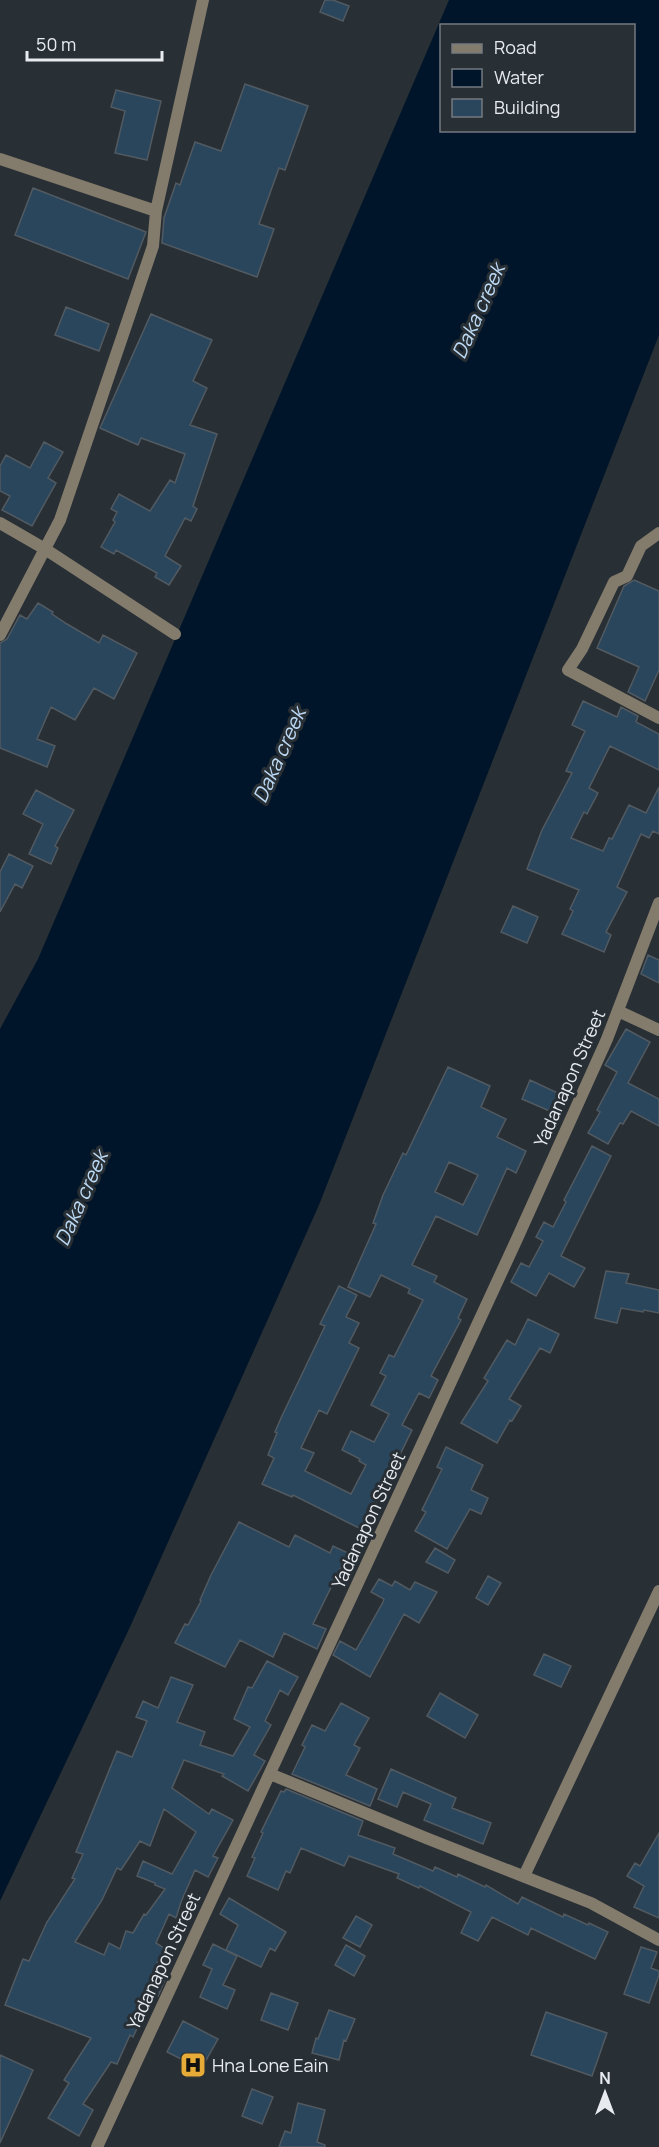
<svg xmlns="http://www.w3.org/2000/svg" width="659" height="2147" viewBox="0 0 659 2147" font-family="Manrope,sans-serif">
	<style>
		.water { fill: #001529; fill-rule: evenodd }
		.building { fill: #2a465d; stroke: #525a61; stroke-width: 1.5; fill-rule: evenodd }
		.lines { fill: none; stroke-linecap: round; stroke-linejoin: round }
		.street { stroke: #837b6c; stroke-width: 12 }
		.labels { text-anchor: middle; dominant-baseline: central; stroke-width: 6; stroke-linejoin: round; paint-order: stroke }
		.street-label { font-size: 18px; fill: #e7ebf0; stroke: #282f35 }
		.poi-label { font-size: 18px; fill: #e7ebf0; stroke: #282f35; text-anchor: start }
		.water-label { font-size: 20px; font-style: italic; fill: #bddbf6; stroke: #282f35 }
	</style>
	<rect width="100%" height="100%" fill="#282f35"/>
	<path class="water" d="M449,0H659V335L319,1205L130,1627L0,1901V1029L38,959ZM442,26H634V130H442Z"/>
	<path class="building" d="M325,0H333L349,6L343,21L320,12Z
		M245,84L308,106L285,170L279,168L259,224L274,229L257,277L162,243L164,218L176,183L180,185L195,142L221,151Z
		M116,90L161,101L147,160L115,153L125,111L111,107Z
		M33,188L146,232L128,279L15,235Z
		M66,307L109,324L99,351L55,335Z
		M151,314L212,340L193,381L207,388L190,425L217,434L193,506L197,509L191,521L185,518L165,556L181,566L169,585L155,577L157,573L116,550L114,554L101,547L115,522L113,520L117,512L111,509L119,494L150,511L170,480L175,483L185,454L141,438L138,445L100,428Z
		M44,442L63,452L48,478L56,483L32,526L2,510L10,496L0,491V466L6,455L30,468Z
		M634,580L659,591V670L645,701L628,692L639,667L597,648L624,586Z
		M38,603L53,612L52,614L67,624L99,643L103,635L137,653L114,699L94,688L75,720L51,707L37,739L55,746L47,767L0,748V643L7,639L20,615L27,619Z
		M583,701L617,717L621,707L638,716L636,722L659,734V770L610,746L589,788L598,793L587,814L584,812L571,838L603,851L609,838L612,839L629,805L646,813L659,787V834L653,831L649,838L641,834L617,887L627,892L606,932L611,935L604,952L562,934L573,911L570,909L579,890L527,869L542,830L572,773L566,771L585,731L572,725Z
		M36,790L74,810L55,846L58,848L51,864L29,854L43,824L23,814Z
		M9,854L33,866L22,888L15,884L0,912V872Z
		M513,906L538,917L527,943L501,932Z
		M648,955L659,960V983L641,974Z
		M626,1029L650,1042L628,1083L659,1099V1126L631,1111L623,1124L620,1123L608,1144L588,1133L600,1112L597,1110L617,1072L605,1065Z
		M448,1067L490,1086L481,1107L506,1119L497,1137L526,1151L516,1173L507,1168L477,1235L436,1216L412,1265L437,1276L434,1282L467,1299L458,1318L461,1320L431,1376L438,1380L429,1398L419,1393L402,1425L412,1430L363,1530L293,1495L292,1497L262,1484L274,1458L268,1455L277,1433L275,1432L281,1418L325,1326L320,1324L339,1286L357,1295L346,1317L359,1323L349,1343L359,1348L327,1414L319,1410L301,1448L314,1453L305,1471L351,1494L366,1465L359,1461L360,1459L342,1450L351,1431L374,1442L389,1414L371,1405L386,1376L380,1373L389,1355L394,1357L423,1300L408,1293L410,1289L381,1275L370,1297L348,1287L376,1224L373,1223L383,1195L403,1153L406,1155ZM449,1162L478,1175L463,1205L435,1192Z
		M530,1080L560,1094L552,1112L522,1099Z
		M592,1146L611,1156L561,1256L585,1268L574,1287L549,1273L536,1296L511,1282L521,1263L529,1267L543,1241L536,1237L544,1222L553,1227L566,1202L564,1200Z
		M606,1271L629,1274L626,1283L659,1290V1313L644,1310L643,1312L621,1308L617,1323L595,1318Z
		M528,1319L559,1334L550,1353L540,1348L509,1399L521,1406L512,1421L510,1420L497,1443L461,1423L488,1381L484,1378L507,1340L515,1345Z
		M446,1447L483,1465L471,1490L488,1498L481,1514L470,1509L447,1549L415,1531L426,1512L422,1510L442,1469L437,1467Z
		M239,1522L289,1547L295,1535L330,1553L333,1546L348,1553L313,1624L326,1629L317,1649L284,1633L273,1657L240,1640L225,1667L175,1643L185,1624L188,1625L201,1601L200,1600L211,1575Z
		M435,1548L455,1560L448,1573L426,1562Z
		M488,1576L501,1583L488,1605L476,1598Z
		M379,1579L392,1586L395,1581L410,1590L415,1582L437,1592L419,1623L404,1614L370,1677L333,1655L340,1641L356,1650L383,1602L384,1599L371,1592Z
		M544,1654L571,1666L561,1687L534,1675Z
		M267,1661L298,1677L288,1695L280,1690L265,1721L271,1725L254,1755L265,1761L248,1791L222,1776L224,1774L184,1760L172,1788L209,1814L212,1809L233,1820L213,1856L218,1858L208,1877L195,1870L181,1902L176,1918L169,1914L156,1943L164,1948L157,1963L164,1966L161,1972L167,1975L158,1996L151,1994L140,2017L142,2018L133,2037L130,2035L117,2064L111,2062L83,2104L93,2110L79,2136L48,2118L69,2083L64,2080L91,2038L5,2005L23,1959L29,1961L47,1922L75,1879L72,1878L83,1854L76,1852L117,1751L132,1757L147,1721L136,1717L143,1701L158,1708L171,1677L193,1685L177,1722L205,1732L200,1745L233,1756L250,1727L234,1719L248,1687L252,1688ZM164,1809L196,1832L172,1874L143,1861L137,1876L155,1883V1885L165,1889L146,1915L144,1914L133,1933L126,1931L120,1949L109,1943L104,1955L75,1942L102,1900L117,1868L121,1870L140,1841L150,1846Z
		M440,1693L478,1715L465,1738L427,1716Z
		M341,1703L369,1718L354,1745L360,1748L346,1775L377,1789L370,1806L292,1774L305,1747L302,1745L312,1725L325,1731Z
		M391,1769L456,1798L452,1808L491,1823L483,1844L424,1820L431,1804L403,1792L397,1807L378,1799Z
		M286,1789L363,1821L358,1835L395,1848L393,1854L433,1871L435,1867L457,1877L458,1874L485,1887L486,1885L518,1904L522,1897L563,1917L564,1914L588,1925L589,1923L608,1932L595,1959L531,1928L528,1935L492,1917L478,1941L461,1933L471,1912L420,1886L419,1888L397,1878L399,1874L349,1856L344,1866L301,1848L290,1873L286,1871L278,1890L247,1876L255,1858L252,1857L263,1833L261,1832L281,1791L284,1792Z
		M659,1833V1918L634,1907L644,1886L627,1876L635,1863L640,1866Z
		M229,1898L286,1932L275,1951L270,1948L261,1967L226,1950L238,1925L220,1914Z
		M356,1916L372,1925L360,1947L343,1938Z
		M213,1944L237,1956L223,1985L235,1990L227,2009L200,1997L212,1969L203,1965Z
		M346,1945L365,1956L354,1976L335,1965Z
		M641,1947L657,1952L651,1968L659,1971V1975L649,2003L624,1994Z
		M271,1993L298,2003L288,2030L261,2020Z
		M329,2010L355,2019L346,2041L344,2040L339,2060L312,2053L316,2038L318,2039Z
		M546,2012L607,2033L592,2076L531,2055Z
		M183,2021L218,2039L201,2069L167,2052Z
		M0,2055L33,2070L0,2143Z
		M252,2089L273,2097L262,2124L242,2116Z
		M298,2103L325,2110L317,2142L325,2145V2147H279L285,2131L291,2133Z"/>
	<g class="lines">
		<path class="street" d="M0,159L156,211
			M0,523L45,549L175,634
			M659,533L641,546L627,576L614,582L582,649L568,670L659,718
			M0,635L60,520L153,246L156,211L203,0
			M618,1011L659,1030
			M270,1774L426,1838L591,1903L659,1940
			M524,1876L659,1591
			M97,2147L516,1241L607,1039L659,903"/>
	</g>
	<defs>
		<g id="hospital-square" transform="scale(1.35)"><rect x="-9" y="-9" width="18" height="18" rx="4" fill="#e7ac37" stroke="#282f35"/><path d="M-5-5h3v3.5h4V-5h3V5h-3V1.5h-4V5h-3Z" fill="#111"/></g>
	</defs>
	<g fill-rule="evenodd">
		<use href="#hospital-square" x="193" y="2065"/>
	</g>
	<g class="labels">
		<g class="street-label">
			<text transform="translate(569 1078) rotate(-66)">Yadanapon Street</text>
			<text transform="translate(368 1520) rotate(-65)">Yadanapon Street</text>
			<text transform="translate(163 1961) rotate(-65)">Yadanapon Street</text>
		</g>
		<g class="poi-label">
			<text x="212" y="2065">Hna Lone Eain</text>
		</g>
		<g class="water-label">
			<text transform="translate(478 311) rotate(-66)">Daka creek</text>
			<text transform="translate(279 755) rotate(-66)">Daka creek</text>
			<text transform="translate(81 1198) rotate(-66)">Daka creek</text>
		</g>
	</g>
	<rect x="440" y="24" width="195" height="108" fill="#282f35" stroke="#747a80" stroke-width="1.5"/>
	<rect x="452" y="44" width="30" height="9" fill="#837b6c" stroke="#747a80" stroke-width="1.5"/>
	<text x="494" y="54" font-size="18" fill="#e7ebf0">Road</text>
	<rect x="452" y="69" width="30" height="18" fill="#001529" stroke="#747a80" stroke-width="1.5"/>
	<text x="494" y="84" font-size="18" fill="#e7ebf0">Water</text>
	<rect x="452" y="99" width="30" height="18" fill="#2a465d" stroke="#747a80" stroke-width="1.5"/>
	<text x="494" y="114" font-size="18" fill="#e7ebf0">Building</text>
	<g transform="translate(605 2093)" stroke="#282f35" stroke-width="4.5" paint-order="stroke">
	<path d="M0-4.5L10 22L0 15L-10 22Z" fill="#e7ebf0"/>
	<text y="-9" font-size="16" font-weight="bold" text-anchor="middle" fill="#e7ebf0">N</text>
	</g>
	<path d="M27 51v9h135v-9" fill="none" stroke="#e7ebf0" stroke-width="3"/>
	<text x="36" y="51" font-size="18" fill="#e7ebf0" stroke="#282f35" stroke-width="4.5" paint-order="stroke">50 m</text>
</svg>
